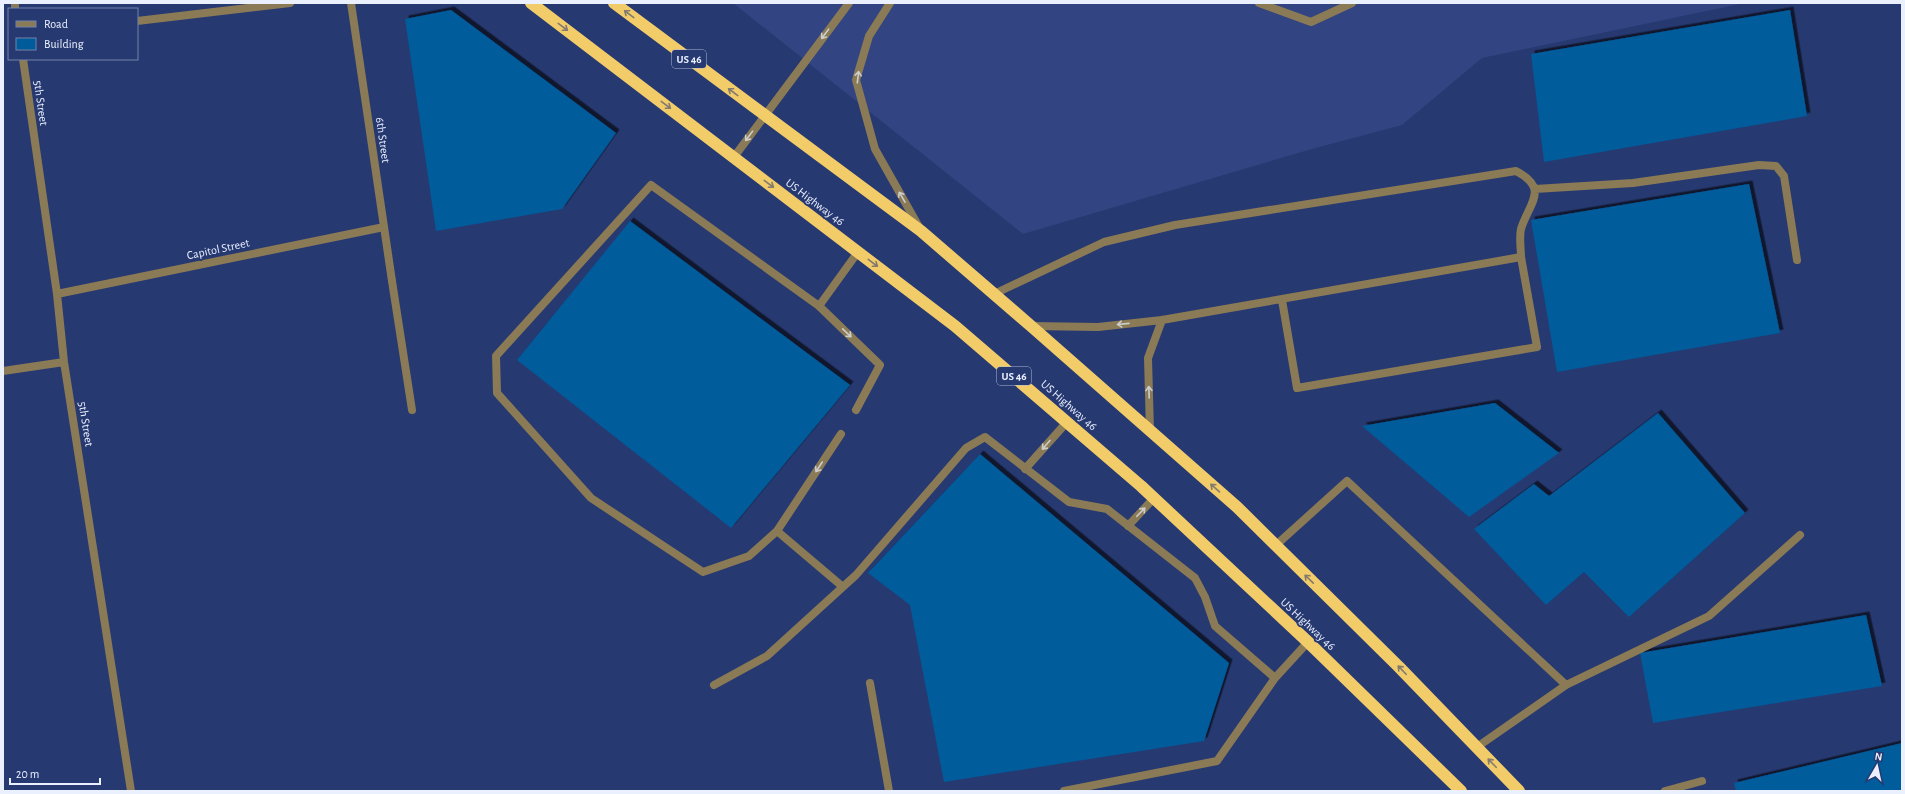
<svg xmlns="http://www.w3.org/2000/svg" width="1905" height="794" viewBox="0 0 1905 794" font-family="'Alegreya Sans',sans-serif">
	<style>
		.built { fill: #324481 }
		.building { fill: #005b9a; filter: url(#shadow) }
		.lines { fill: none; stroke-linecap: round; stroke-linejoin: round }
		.lane { stroke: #8a7a55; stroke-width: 8 }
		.street { stroke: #8a7a55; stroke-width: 8 }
		.highway { stroke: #f3cc6a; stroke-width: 12 }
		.oneway { stroke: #837b6e }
		.oneway2 { stroke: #cdcdcb }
		.labels { text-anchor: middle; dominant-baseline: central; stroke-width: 4; stroke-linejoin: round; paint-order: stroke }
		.shield { fill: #273971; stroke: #b0b9d4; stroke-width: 1 }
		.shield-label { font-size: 11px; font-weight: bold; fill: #eaf0fe }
		.street-label { font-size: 12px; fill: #eaf0fe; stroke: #273971 }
	</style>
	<defs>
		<filter id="shadow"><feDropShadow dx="3.5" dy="-3.5" stdDeviation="0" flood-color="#0009"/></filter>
	</defs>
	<rect width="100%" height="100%" fill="#273971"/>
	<path class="built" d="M733,3H1745L1482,58L1402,125L1312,149L1023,234Z"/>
	<path class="building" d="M451,10L616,133L562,209L436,231L405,19Z
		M1790,10L1807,116L1544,162L1531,54Z
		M1749,184L1780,333L1557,372L1531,220Z
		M630,221L850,385L731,528L517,360Z
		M1495,403L1559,453L1469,517L1362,426Z
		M1658,413L1745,513L1629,617L1584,572L1546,605L1474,529L1534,484L1549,496Z
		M980,454L1229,663L1204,741L944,782L910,605L868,573Z
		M1866,615L1882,686L1653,723L1640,653Z
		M1902,743V791H1736L1734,783Z"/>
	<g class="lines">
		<path class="lane" d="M890,3L869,36L856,80L875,149L919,227
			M1259,3L1311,22L1352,3
			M137,21L290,3
			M734,157L849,3
			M1535,189L1633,183L1759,165L1776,166L1784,176L1797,260
			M392,281L412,410
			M994,294L1104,242L1175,225L1516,171C1550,189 1529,203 1521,229C1519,237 1521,249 1521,257
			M819,306L880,365L856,410
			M1031,326L1098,327L1162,320L1521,257L1537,347L1297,388L1282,300
			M1150,431L1148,358L1162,320
			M1025,469L1067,422
			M1128,526L1154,498
			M777,531L841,434
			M1275,546L1347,481L1566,685
			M843,587L777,531L749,556L703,572L591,498L497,393L496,356L651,185L819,306L858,252
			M870,683L889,791
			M714,685L767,656L856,575L966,448L985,437L1069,502L1107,509L1195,578L1205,597L1215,626L1275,678
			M1477,747L1566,685L1709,616L1800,535
			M1064,791L1217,761L1275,678L1308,642
			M1665,791L1702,781"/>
		<path class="street" d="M15,3V9
			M351,3L392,281
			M23,59L57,294L64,362L131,791
			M57,294L384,227
			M3,371L64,362"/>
		<path class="highway" d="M531,3L955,326L1141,486L1308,642L1461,791
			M614,3L921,231L1031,326L1237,507L1399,667L1519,791"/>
	</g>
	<defs><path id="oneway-shaft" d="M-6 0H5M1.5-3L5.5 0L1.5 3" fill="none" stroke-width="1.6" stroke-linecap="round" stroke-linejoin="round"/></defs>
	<g class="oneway">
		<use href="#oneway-shaft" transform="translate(629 14) rotate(-143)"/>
		<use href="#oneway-shaft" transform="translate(563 27) rotate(37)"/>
		<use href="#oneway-shaft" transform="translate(733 92) rotate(-143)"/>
		<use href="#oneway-shaft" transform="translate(666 105) rotate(37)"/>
		<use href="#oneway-shaft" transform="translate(769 184) rotate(37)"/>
		<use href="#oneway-shaft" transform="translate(873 263) rotate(37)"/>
		<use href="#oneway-shaft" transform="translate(1215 488) rotate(-139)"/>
		<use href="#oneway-shaft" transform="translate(1309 579) rotate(-136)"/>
		<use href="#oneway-shaft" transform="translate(1402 670) rotate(-134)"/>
		<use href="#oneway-shaft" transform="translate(1492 763) rotate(-134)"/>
	</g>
	<g class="oneway2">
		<use href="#oneway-shaft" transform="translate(825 34) rotate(127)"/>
		<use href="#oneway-shaft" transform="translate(858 77) rotate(-83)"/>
		<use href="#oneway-shaft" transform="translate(749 136) rotate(127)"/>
		<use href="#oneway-shaft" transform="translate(902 197) rotate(-120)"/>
		<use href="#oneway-shaft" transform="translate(1123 324) rotate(174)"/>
		<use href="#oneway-shaft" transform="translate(847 333) rotate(44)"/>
		<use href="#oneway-shaft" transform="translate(1149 392) rotate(-92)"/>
		<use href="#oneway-shaft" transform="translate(1046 445) rotate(131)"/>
		<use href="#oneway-shaft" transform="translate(819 467) rotate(123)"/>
		<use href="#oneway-shaft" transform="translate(1141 512) rotate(-46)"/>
	</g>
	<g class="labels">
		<g class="shield">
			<rect x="672" y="50" width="34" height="18" rx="3"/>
			<rect x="997" y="367" width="34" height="18" rx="3"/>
		</g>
		<g class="shield-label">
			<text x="689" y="59">US 46</text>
			<text x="1014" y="376">US 46</text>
		</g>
		<g class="street-label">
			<text transform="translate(41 103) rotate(82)">5th Street</text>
			<text transform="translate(383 140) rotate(82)">6th Street</text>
			<text transform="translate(815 202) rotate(37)">US Highway 46</text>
			<text transform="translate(218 249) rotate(-12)">Capitol Street</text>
			<text transform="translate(1069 405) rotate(41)">US Highway 46</text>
			<text transform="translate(86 424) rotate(81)">5th Street</text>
			<text transform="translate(1308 624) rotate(43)">US Highway 46</text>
		</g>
	</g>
	<rect width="1905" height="794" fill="none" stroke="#eaf0fe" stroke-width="8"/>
	<rect x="8" y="8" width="130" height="52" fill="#273971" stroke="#7582a9"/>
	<rect x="16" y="21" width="20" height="6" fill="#8a7a55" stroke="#7582a9"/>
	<text x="44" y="28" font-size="12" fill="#eaf0fe">Road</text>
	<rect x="16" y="38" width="20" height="12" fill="#005b9a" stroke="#7582a9"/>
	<text x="44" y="48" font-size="12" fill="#eaf0fe">Building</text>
	<g transform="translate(1877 766) rotate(9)" stroke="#273971" stroke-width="3" paint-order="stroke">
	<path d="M0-3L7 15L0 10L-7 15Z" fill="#eaf0fe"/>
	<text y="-6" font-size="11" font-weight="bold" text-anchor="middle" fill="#eaf0fe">N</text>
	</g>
	<path d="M10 778v6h90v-6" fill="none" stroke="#eaf0fe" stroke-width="2"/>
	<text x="16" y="778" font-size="12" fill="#eaf0fe" stroke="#273971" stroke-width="3" paint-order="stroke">20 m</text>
</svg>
